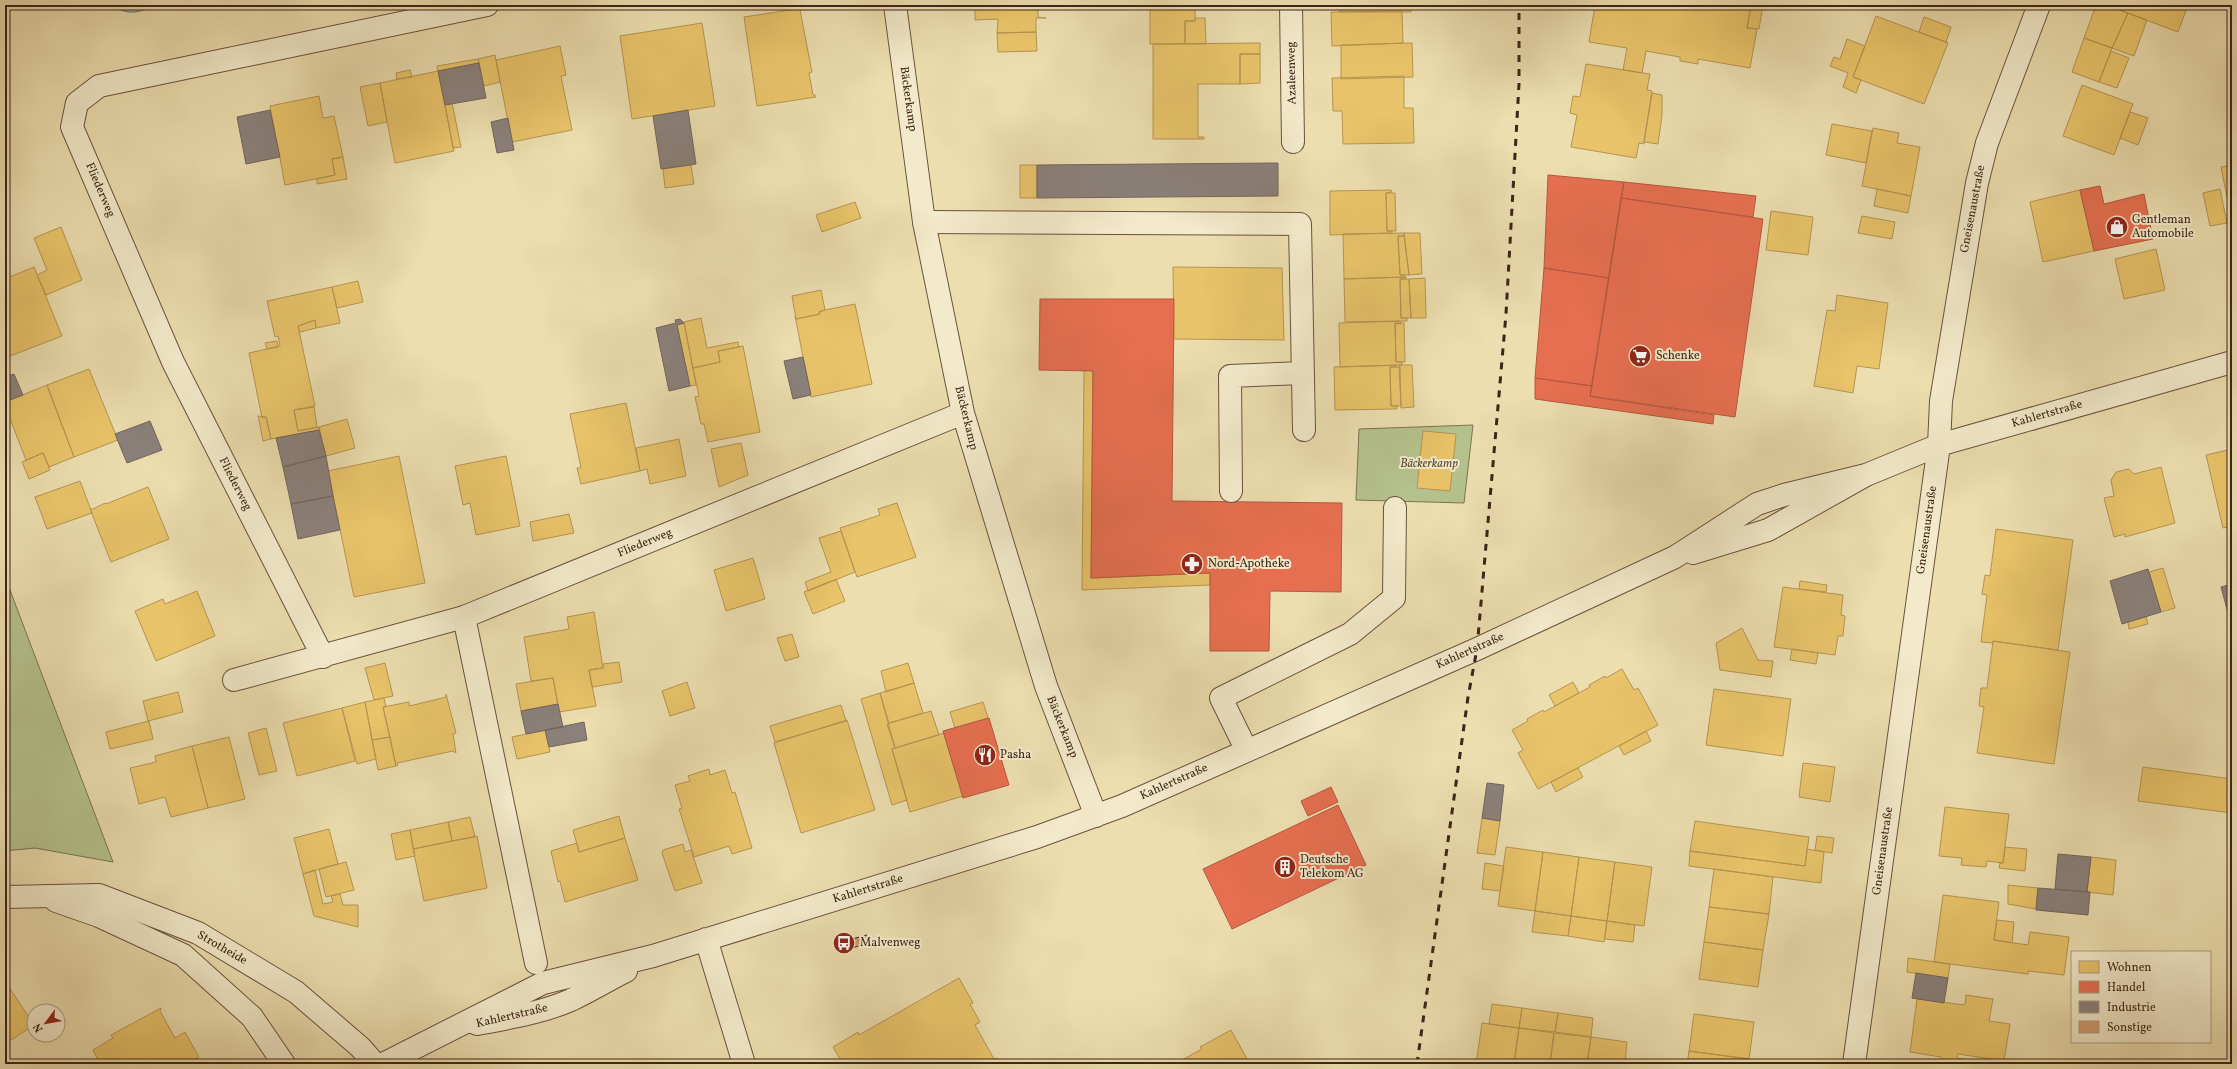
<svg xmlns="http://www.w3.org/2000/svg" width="2237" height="1069" viewBox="0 0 2237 1069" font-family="Vollkorn,serif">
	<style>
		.green { fill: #b5c28d; stroke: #7a7353 }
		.water { fill: #9bbbb3; stroke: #767f75 }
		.homes { fill: #e9c46a; stroke: #b69452 }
		.shops { fill: #e76f51; stroke: #b45840 }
		.industry { fill: #8a817c; stroke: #73655e }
		.building { fill: #d2996b; stroke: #3e2419 }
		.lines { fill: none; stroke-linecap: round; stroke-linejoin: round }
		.service-casing { stroke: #6a523e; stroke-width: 24 }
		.minor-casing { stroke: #6a523e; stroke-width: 24 }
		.service { stroke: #f3eacb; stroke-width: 22 }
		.minor { stroke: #f3eacb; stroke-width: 22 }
		.rail { stroke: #3e2419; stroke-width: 3; stroke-dasharray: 7 7; stroke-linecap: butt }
		.labels { text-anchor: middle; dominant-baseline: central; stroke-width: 4; stroke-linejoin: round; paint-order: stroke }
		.street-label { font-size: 12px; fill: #3e2419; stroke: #f3eacb }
		.poi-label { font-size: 12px; fill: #3e2419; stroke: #f3eacb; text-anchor: start }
		.park-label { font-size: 12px; font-style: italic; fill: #5c4c36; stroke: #f3eacb }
	</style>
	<rect width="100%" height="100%" fill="#ecdeaf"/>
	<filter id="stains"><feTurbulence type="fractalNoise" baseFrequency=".005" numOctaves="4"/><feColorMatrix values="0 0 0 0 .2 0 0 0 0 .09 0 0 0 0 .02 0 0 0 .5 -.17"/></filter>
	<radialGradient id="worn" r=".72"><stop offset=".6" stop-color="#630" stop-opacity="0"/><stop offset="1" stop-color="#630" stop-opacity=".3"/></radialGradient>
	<path class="green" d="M1473,425L1464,503L1356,500L1359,429Z
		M5,577L113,862L35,848L5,851Z"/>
	<path class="water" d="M114,5H153C141,13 125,16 114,5Z"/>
	<path class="homes" d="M975,5H1038V17L1046,18H1036V32L997,33L998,19L975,20Z
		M1150,5H1195V21H1185V44H1150Z
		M1339,5H1411V12H1340Z
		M1595,5H1751L1747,28L1757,29L1750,68L1698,59V64L1680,61V57L1646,51L1642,73L1623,70L1627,48L1589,42Z
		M1751,5H1763L1759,29L1747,28Z
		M2096,5H2107L2128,13L2112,48L2084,38Z
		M2124,5H2188L2178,32L2122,11Z
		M803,8V10H800L812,72L809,73L813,95H815L816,97L757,106L744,17Z
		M1331,12L1402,11L1403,43L1332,46Z
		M2128,13L2147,20L2134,56L2112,48Z
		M1876,16L1948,43L1924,104L1853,77Z
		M1924,17L1951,27L1946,42L1919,32Z
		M1195,18H1205L1206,44H1185V21H1195Z
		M702,23L715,106L632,119L620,36Z
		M1036,32L1037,51L998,52L997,33Z
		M2084,38L2112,48L2099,82L2072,72Z
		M1847,39L1865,46L1853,77L1861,80L1856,93L1843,87L1848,73L1830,66L1834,57L1840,59Z
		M1260,43V54H1240V84H1198V137H1204V139H1153V44Z
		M1412,43L1413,77L1341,79V45Z
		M560,46L566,75L561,76L572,130L512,142L496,60Z
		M2111,51L2129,58L2117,88L2099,82Z
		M1240,54H1260V83L1240,84Z
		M495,55L500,82L484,86L478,59Z
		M478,59L479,63L438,71L437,66Z
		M1586,64L1650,74L1647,90L1652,91L1644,142V144L1639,143L1636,158L1571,147L1577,115L1570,113L1573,96L1580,97Z
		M410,70L412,77L397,79L396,73Z
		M438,71L454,151L395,163L380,83Z
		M1404,76V108H1413L1414,143L1343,144L1342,111H1333L1332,78Z
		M380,83L387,122L368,126L360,87Z
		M2082,85L2133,104L2114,155L2063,136Z
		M1652,93L1662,95V116L1658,144L1644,142Z
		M319,96L323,118L334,116L343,157L332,159L335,175L285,185L270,106Z
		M452,103L461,147L453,148L445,105Z
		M2130,112L2148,118L2138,145L2120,138Z
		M1832,124L1872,131L1866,163L1826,155Z
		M1873,128L1899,133L1897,143L1920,147L1911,196L1862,186Z
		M343,157L347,179L317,184V179L335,175L332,159Z
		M691,165L694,184L665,188L663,169Z
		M1020,165H1037V198H1020Z
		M2232,165V202H2228L2221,167Z
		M1877,189L1911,196L1908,213L1874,206Z
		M2220,189L2227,223L2210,226L2203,193Z
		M1391,190L1392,192L1386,193L1387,231H1392V233L1330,235V191Z
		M2080,190L2094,251L2043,262L2030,202Z
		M1386,193H1395L1396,231H1387Z
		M855,202L861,218L822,232L816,215Z
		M1771,211L1813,217L1808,255L1766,250Z
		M1862,216L1895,222L1892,239L1858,233Z
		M61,227L82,280L46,295L37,275L47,270L34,238Z
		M1404,233V236H1398L1400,275H1405L1406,277L1344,279L1343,234Z
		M1404,233H1420L1422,274L1409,275Z
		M1398,236H1404L1409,275H1400Z
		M2156,249L2165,290L2124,299L2115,259Z
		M34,267L62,336L5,358V279Z
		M1173,267L1282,268L1284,340L1174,339Z
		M1406,277V279H1400L1401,318H1407V321L1345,322L1344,279Z
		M1425,278L1426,318H1411L1409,279Z
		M1400,279H1409L1411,318H1401Z
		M358,281L363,302L337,308L332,287Z
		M332,287L340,323L316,328L315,320L298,326L315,406L294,410L298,431L319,427V430L271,439L266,417L262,418L249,353L280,346L278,336L275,337L267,301Z
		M821,290L825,310L819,312L820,314L796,319L792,296Z
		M1837,295L1888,303L1879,369L1857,366L1853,393L1814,386L1827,310L1835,311Z
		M855,304L872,384L811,397L795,316L796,319L820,314L819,312L825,310Z
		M701,318L707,348L738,342L739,347L718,351L720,362L693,368L684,322Z
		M315,320L316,328L300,332L298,326Z
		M1400,321L1401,324L1395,323L1396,362H1402V365L1340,367L1339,323Z
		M684,323L696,385L690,386L677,325Z
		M1395,323H1404L1405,362H1396Z
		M277,341L278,347L267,349L265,343Z
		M743,346L760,432L708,442L704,424H701L695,397L699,396L693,368L720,362L718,351Z
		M1396,365V367H1390L1391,406H1397V409L1335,410L1334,367Z
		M1399,365H1412L1414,407L1401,408Z
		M1390,367H1400L1401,406H1391Z
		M89,369L118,440L74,457L47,385Z
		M1084,370L1093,371L1091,578L1210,573V585L1082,590Z
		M47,385L74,457L49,467L43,453L26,460L5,406V402Z
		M626,403L640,471L581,484L577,468H581L570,414Z
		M314,407L317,427L298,431L294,410Z
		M258,416L266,417L271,439L263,441Z
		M347,419L355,448L326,456L319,427Z
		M1423,431L1456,434L1450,491L1417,488Z
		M679,439L686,476L650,484L647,469L640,471L636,448Z
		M741,443L748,475L719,487L711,449Z
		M2232,449V526L2223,528L2206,455Z
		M43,453L50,470L29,479L22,462Z
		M399,456L425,583L354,597L328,471Z
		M506,456L520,526L476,535L470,503L463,505L455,466Z
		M2161,467L2175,523L2125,537V534L2114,537L2104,498L2114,496L2111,480L2116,472L2129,469L2134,474Z
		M80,481L92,513L47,529L35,497Z
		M148,487L169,539L111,562L90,509H93L105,503L106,504Z
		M897,503L916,557L857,577L840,528L880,515L878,509Z
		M569,514L574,533L533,541L530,522Z
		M1996,529L2073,540L2058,650L1993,641V643L1981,642L1987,595L1982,594L1985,575L1990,576Z
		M841,531L855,572L808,591L805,582L831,572L819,538Z
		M753,558L765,599L726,611L714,570Z
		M2163,568L2175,608L2161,612L2149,572Z
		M836,579L845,601L813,614L804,592Z
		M1800,581L1827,585L1826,592L1799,589Z
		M1783,587L1843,595L1841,615L1845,616L1843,636H1838L1835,655L1774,647Z
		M197,591L215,636L156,661L135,611L163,599L165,604Z
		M594,612L603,668L589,670L596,706L559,712L553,678L531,681L524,637L569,629L567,617Z
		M2146,617L2148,624L2129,629L2128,622Z
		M1742,628L1758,660L1773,661L1771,677L1720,670L1716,643Z
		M792,634L799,657L785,661L777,638Z
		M1993,641L2070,652L2054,764L1977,753L1984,707L1979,706L1981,688H1987Z
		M1792,649L1818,653L1816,664L1790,660Z
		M619,662L622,682L592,687L589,670L603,668V664Z
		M385,663L393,696L374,700L365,668Z
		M908,663L914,683L886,692L881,671Z
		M1622,669L1634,690L1638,688L1658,725L1538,789L1518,753L1523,750L1512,730L1528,721L1527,719L1543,710L1544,712L1590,687L1589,685L1605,676L1606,678Z
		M553,678L558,704L521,711L516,684Z
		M687,682L695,708L670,716L662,691Z
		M1573,682L1579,693L1555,706L1549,695Z
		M914,683L923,713L889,723L880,693Z
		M1714,689L1791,699L1783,756L1706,745Z
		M178,692L183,712L148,721L143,701Z
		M880,693L895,748L892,749L907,800L892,805L861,699Z
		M446,694L456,733L453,734L456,753L453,751L397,763L398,765L396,766L383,707L409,702V706L418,704L446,697Z
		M384,698L386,707H383L390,737L372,740L365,702Z
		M365,702L376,759L357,764L342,708Z
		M983,702L988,718L955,728L950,712Z
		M841,705L846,721L775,742L770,726Z
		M342,708L355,761L297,776L283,723Z
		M931,711L939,735L895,748L887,724Z
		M847,720L875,810L801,833L774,743Z
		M149,721L153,739L110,749L106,732Z
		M266,728L277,771L259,775L248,733Z
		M545,730L550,752L517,759L512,737Z
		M1646,731L1651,741L1624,755L1619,746Z
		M944,733L963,796L910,812L892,749Z
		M229,737L245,799L208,808L192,746Z
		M390,737L396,766L378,770L372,740Z
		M192,746L208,808L171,817L165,797L139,804L130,768L156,762L155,756Z
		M1803,763L1835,767L1830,802L1799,797Z
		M2143,767L2232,779V813L2138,801Z
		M1578,768L1583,777L1556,792L1551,782Z
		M709,769L710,775L725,770L732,793L735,792L752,848L732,854L729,846L694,857L679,809L682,808L675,785L690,781L688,776Z
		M1945,807L2009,814L2003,863L1987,861L1986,867L1961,865L1962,858L1939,856Z
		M619,816L625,838L579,852L573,830Z
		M470,817L475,837L452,841L448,822Z
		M1482,818L1500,821L1495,855L1477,853Z
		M1695,821L1809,837L1805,866L1690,851Z
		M448,822L452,841L413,849L410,830Z
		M329,829L338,864L303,874L294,838Z
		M410,830L415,856L396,860L391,834Z
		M477,836L487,888L424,901L413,849Z
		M1817,836L1834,838L1832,853L1815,850Z
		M625,838L638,880L565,902L560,881L558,882L551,851L577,843L579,852Z
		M683,844L685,852L691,850L702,883L675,891L662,853L663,850Z
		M1506,847L1543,852L1535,911L1498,906Z
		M2005,847L2027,849L2025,871L1999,868L2000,863H2003Z
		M1807,849L1824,852L1821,883L1689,866L1690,851L1805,866Z
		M1543,852L1579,857L1571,916L1535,911Z
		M1579,857L1615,862L1607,921L1571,916Z
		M2091,857L2116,860L2113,895L2087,892Z
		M346,862L354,890L326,897L319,869Z
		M1615,862L1652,867L1644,926L1607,921Z
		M1485,863L1504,866L1500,891L1482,889Z
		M1714,869L1773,877L1769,914L1709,907Z
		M315,870L323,904L333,902L331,896L340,894L343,905H358V927L314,916L303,874Z
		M2008,885L2038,888L2036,909L2008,904Z
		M1943,895L1999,902L1994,940L2028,945L2030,932L2069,937L2064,975L2028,971V974L1934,962Z
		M1709,907L1769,914L1763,950L1704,942Z
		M1535,911L1571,916L1568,936L1532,932Z
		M1571,916L1607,921L1604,942L1568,936Z
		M1997,920L2014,922L2012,943L1994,940Z
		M1607,921L1635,925L1633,942L1605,939Z
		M1704,942L1763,950L1758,987L1699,979Z
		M1908,958L1950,964L1948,978L1907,972Z
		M959,978L973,1003L970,1004L980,1022L975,1025L994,1059L997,1058L1000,1064H843L833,1047L858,1032L859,1035Z
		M5,981L34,1025L5,1044Z
		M1966,995L1993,999L1989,1021L2010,1024L2004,1061L1958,1054L1957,1058L1968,1060L1967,1064H1940L1941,1057L1910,1052L1917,999L1965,1005Z
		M1492,1004L1522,1008L1519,1028L1489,1024Z
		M161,1008L160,1011L175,1038L185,1032L199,1057L189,1062L190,1064H100L93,1050L113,1038L111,1035Z
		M1522,1008L1558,1013L1555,1032L1519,1028Z
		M1558,1013L1593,1018L1591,1037L1555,1032Z
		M1694,1014L1754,1022L1749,1059L1689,1051Z
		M1482,1023L1519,1028L1514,1064H1476Z
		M1519,1028L1554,1033L1550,1064H1514Z
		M1231,1030L1250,1064H1175L1202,1049L1200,1047Z
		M1554,1033L1591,1037L1587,1064H1550Z
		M1591,1037L1627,1042L1625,1064H1587Z
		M1689,1051L1749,1059L1748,1064H1687Z
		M1749,1059L1769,1062L1768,1064H1748Z"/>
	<path class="shops" d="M1548,175L1624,182L1609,278L1544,268Z
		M1624,182L1756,196L1753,217L1621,198Z
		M2100,186L2104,204L2144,194L2153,239L2094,251L2080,190Z
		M1621,198L1763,219L1735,417L1590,396Z
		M1544,268L1609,278L1592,386L1535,378Z
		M1040,299H1174L1172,501L1342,503L1341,592L1270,591L1269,651H1210V573L1091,578L1093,371L1039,370Z
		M1535,378L1592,386L1590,396L1593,397L1714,415L1713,424L1535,399Z
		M989,718L1009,785L963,798L943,731Z
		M1331,787L1338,802L1308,816L1301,801Z
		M1338,805L1366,865L1232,929L1203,869Z"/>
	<path class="industry" d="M479,63L486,98L445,105L438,71Z
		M270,110L280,157L246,164L237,117Z
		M688,110L696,164L661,169L653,116Z
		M508,118L514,150L497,153L491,122Z
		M1278,163V196L1037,198V165Z
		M680,319L684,323L677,325L690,386L669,391L656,328L676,323L675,320Z
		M803,357L811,395L793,399L784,361Z
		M14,374L23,395L5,402V377Z
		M150,421L162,450L127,463L115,434Z
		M319,430L326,456L283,467L276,438Z
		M326,456L333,496L291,504L283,467Z
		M333,496L340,530L298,539L291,504Z
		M2148,569L2161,612L2122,624L2110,581Z
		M2232,584V624H2231L2221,587Z
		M558,704L563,727L526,734L521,711Z
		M584,722L587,740L549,747L545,730Z
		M1487,783L1504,785L1500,821L1482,818Z
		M2058,854L2091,857L2087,892L2055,889Z
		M2038,888L2090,892L2088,915L2036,910Z
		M1916,973L1948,978L1944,1003L1912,998Z"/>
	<path class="building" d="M867,935L870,942L850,949L848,940Z"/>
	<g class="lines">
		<g class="service-casing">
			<path id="service" d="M924,222L1300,224L1304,430
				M1231,491L1230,376L1303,373
				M464,617L536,963
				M1246,749L1221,698L1350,634L1394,598L1395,508"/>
		</g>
		<g class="minor-casing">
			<path id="minor" d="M895,5L924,222L963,413L1046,686L1096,816
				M1291,5L1293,142
				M1693,553L1768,530L1866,475L1939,445L2232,362
				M323,657L173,362L72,127L77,103L99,86L487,5
				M234,680L464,617L963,413
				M5,897L99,895L198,933L296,992L360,1047L375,1064
				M56,901L99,916L183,955L252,1017L284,1064
				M706,939L744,1064
				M477,1024C509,1018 541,1013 571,1000C590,991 608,980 626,971
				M383,1064L543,983L653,956L1037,837L1122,806L1477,649L1675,557L1757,504L1784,495L1866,475
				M1854,1064L1939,445L1941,401L1977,183L1987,143L2039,5"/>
		</g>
		<use href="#service" class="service"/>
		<use href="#minor" class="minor"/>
		<path class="rail" d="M1417,1064L1468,697L1477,649L1506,314L1519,84V5"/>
	</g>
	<defs>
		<g id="shop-disc" transform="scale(1.15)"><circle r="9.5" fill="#8f2418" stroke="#f3eacb"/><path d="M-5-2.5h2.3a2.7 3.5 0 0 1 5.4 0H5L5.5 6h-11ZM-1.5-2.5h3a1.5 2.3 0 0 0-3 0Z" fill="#fff"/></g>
		<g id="supermarket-disc" transform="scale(1.15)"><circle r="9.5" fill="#8f2418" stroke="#f3eacb"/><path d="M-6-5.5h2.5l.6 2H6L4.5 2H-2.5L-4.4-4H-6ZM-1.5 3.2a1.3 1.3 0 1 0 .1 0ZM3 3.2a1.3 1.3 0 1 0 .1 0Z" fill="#fff"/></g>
		<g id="pharmacy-disc" transform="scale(1.15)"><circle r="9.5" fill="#8f2418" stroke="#f3eacb"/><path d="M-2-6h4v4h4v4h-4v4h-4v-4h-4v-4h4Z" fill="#fff"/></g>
		<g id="restaurant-disc" transform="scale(1.15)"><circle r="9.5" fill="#8f2418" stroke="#f3eacb"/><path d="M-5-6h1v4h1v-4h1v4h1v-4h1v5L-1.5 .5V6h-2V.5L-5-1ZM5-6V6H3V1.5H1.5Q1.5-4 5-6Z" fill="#fff"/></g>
		<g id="building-disc" transform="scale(1.15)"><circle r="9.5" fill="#8f2418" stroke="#f3eacb"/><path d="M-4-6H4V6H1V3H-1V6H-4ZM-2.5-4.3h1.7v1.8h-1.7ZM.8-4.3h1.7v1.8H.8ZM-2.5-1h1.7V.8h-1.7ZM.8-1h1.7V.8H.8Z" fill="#fff"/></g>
		<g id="bus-disc" transform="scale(1.15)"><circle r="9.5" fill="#8f2418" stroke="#f3eacb"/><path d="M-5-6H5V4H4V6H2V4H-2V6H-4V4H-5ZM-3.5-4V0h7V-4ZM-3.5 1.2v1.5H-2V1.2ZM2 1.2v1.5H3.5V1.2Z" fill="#fff"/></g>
	</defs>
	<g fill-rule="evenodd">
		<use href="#shop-disc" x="2117" y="227"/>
		<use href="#supermarket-disc" x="1640" y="356"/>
		<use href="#pharmacy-disc" x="1192" y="564"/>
		<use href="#restaurant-disc" x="985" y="755"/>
		<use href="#building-disc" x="1285" y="867"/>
		<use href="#bus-disc" x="844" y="943"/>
	</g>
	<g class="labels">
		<g class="street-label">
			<text transform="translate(1292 73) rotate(-91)">Azaleenweg</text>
			<text transform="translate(908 99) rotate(82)">Bäckerkamp</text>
			<text transform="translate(100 190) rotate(67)">Fliederweg</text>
			<text transform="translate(1973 209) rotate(-79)">Gneisenaustraße</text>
			<text transform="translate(2047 414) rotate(-16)">Kahlertstraße</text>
			<text transform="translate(966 418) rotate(76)">Bäckerkamp</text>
			<text transform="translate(235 484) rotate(63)">Fliederweg</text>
			<text transform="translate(1927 530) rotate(-82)">Gneisenaustraße</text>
			<text transform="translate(645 543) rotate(-22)">Fliederweg</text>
			<text transform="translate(1470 651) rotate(-24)">Kahlertstraße</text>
			<text transform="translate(1062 727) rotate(68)">Bäckerkamp</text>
			<text transform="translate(1174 782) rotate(-24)">Kahlertstraße</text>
			<text transform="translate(1883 851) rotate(-82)">Gneisenaustraße</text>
			<text transform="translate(868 889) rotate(-17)">Kahlertstraße</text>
			<text transform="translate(222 948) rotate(30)">Strotheide</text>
			<text transform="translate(512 1016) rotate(-13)">Kahlertstraße</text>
		</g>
		<g class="poi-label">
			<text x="2132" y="220">Gentleman<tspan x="2132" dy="14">Automobile</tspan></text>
			<text x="1656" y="356">Schenke</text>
			<text x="1208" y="564">Nord-Apotheke</text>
			<text x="1000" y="755">Pasha</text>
			<text x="1300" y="860">Deutsche<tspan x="1300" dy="14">Telekom AG</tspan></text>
			<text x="860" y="943">Malvenweg</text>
		</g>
		<g class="park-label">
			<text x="1429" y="464">Bäckerkamp</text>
		</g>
	</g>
	<rect width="2237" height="1069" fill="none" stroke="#ecdeaf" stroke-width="20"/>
	<rect x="6" y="6" width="2225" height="1057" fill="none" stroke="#3e2419" stroke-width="2"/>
	<rect x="10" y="10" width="2217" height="1049" fill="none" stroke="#3e2419"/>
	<rect x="2071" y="951" width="140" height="92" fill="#f3eacb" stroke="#ab9b84"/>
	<rect x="2079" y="961" width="20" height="12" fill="#e9c46a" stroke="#ab9b84"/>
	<text x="2107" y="971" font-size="12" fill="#3e2419">Wohnen</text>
	<rect x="2079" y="981" width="20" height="12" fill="#e76f51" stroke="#ab9b84"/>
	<text x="2107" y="991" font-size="12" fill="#3e2419">Handel</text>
	<rect x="2079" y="1001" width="20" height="12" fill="#8a817c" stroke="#ab9b84"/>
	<text x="2107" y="1011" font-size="12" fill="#3e2419">Industrie</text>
	<rect x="2079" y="1021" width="20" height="12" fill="#d2996b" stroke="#ab9b84"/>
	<text x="2107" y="1031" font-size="12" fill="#3e2419">Sonstige</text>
	<g transform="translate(46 1023) rotate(238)"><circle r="19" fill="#f3eacb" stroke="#ab9b84"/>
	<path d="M0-3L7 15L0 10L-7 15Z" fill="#8f2418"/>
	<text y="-6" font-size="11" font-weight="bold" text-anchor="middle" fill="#3e2419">N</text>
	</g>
	<rect width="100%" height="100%" filter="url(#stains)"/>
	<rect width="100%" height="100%" fill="url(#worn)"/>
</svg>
